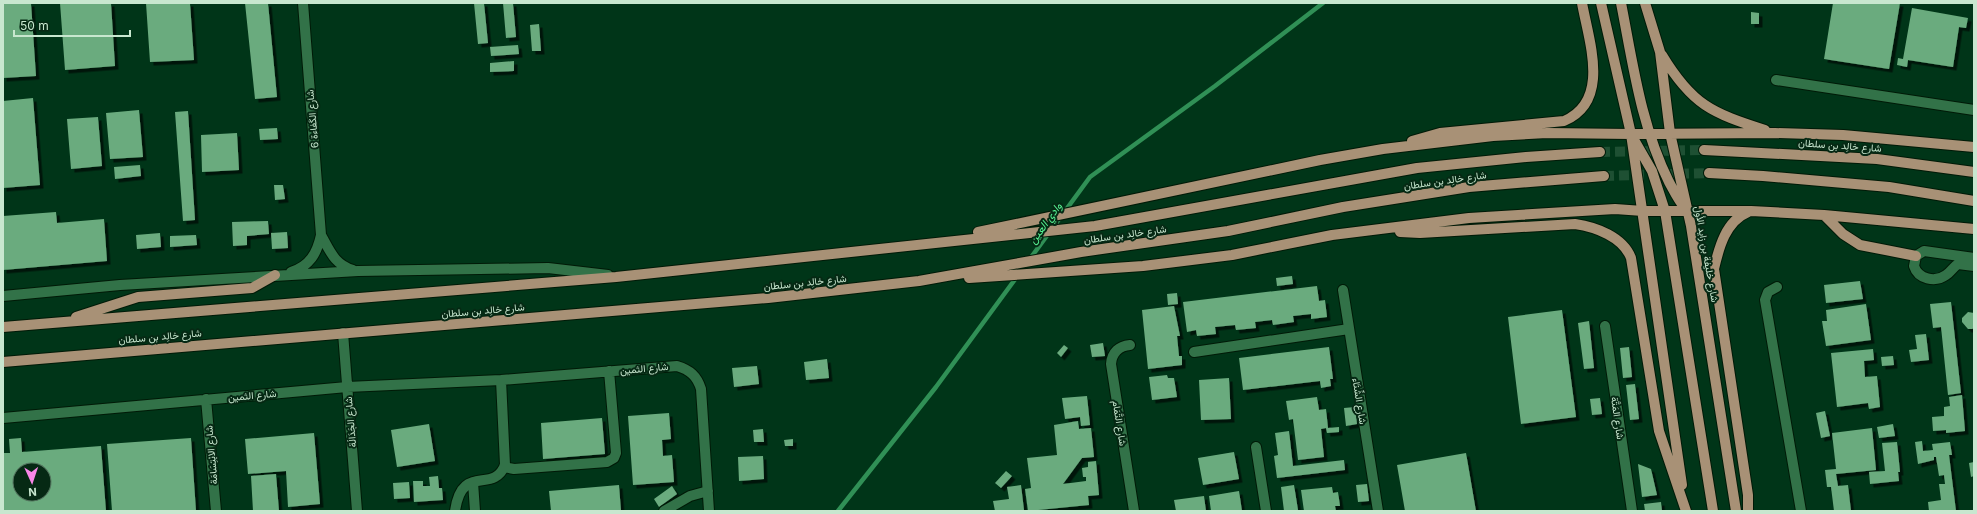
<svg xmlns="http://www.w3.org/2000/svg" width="1977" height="514" viewBox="0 0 1977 514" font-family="Inter,Vazirmatn,sans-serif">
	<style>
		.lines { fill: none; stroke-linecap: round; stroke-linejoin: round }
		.stream { stroke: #309056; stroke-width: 4.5 }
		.building { fill: #6bab7e; fill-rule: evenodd; filter: url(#shadow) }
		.major-tunnel { stroke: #1e5033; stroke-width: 10; stroke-dasharray: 10 5; stroke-linecap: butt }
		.minor-casing { stroke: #001a07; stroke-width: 12 }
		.major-casing { stroke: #001a07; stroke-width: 12 }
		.minor { stroke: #327248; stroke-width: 10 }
		.major { stroke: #a89176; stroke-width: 10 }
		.labels { text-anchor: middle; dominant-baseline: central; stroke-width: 4; stroke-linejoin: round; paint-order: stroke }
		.street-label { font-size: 10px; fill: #c8e7cf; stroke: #062914 }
		.water-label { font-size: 11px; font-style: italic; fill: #57f594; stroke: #062914 }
	</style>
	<defs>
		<filter id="shadow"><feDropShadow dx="3.5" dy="3.5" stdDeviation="0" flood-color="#0009"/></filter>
	</defs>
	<rect width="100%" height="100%" fill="#003518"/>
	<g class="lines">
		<path class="stream" d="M838,511L936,387L1090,177L1215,86L1323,3"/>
	</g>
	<path class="building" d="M3,3H31L36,76L3,78Z
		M60,3H111L115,66L65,70Z
		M146,3H190L194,60L150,62Z
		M245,3H268L277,97L255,99Z
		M474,3H484L488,43L478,44Z
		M503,3H513L516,37L506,38Z
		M1833,3H1900L1889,69L1824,59Z
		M1912,8L1968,18L1966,28L1959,27L1953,67L1908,60L1907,67L1897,65L1898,58L1903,59Z
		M1751,12L1759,13V24H1751Z
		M539,24L541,51H532L530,25Z
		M518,45L519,54L491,56L490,47Z
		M514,61V71L490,72V63Z
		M33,98L40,185L3,188V101Z
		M139,110L143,157L110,159L106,113Z
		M188,111L195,220L183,221L175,112Z
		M98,117L102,166L71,169L67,119Z
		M277,128L278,139L260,140L259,129Z
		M237,133L239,170L202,172L201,135Z
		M140,165L141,176L115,179L114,167Z
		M274,185H283L285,199L275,200Z
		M56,212L57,223L104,219L107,261L3,270V216Z
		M268,221L269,234L247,236V245L233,246L232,222Z
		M287,232L288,248L272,249L271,233Z
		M160,233L161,247L137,249L136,235Z
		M196,235L197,245L170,247V236Z
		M1292,276L1293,284L1277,286L1276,278Z
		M1860,281L1863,299L1826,303L1824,285Z
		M1317,286L1319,301L1325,300L1327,317L1311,319V314L1293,316L1294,322L1273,325L1272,320L1255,322L1256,328L1236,330L1235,325L1215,327L1216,334L1197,336L1196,330L1187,332L1183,302Z
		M1177,293L1178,304L1168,305L1167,294Z
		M1951,302L1961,393L1948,395L1941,327L1933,328L1930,304Z
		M1866,304L1871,340L1826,346L1822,321H1827L1826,310Z
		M1174,306L1180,336H1177L1179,356H1182V365L1148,369L1142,310Z
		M1562,310L1576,417L1521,424L1508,317Z
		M1968,312L1974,313V328L1972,329H1968L1962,322V318Z
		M1589,321L1594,368L1584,369L1578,323Z
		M1926,334L1929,360L1911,362L1909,350L1917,349L1915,335Z
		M1103,343L1105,356L1092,357L1090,345Z
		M1064,345L1068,348L1061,357L1057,353Z
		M1329,347L1333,379H1330L1331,386L1321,388L1320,381L1243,390L1239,358Z
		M1629,347L1632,377L1623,378L1620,348Z
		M1873,349L1874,360L1864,361L1865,377L1877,376L1880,407L1869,409L1868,403L1837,407L1831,353Z
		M1893,356L1894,365L1882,366L1881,357Z
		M827,359L829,378L806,380L804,362Z
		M757,366L759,384L734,387L732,368Z
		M1167,375L1168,378H1174L1177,397L1152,400L1149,377Z
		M1229,378L1231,419L1201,420L1199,380Z
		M1635,384L1639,419L1630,420L1626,385Z
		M1962,395L1965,431L1946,433V430L1933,431L1932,417L1944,416V407L1950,406L1949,397Z
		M1087,396L1090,425L1081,426L1080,417L1065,419L1062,398Z
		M1317,397L1319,410L1326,409L1328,428L1339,427V432L1327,433L1326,428L1321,429L1324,457L1298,460L1293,419L1289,420L1286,401Z
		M1600,398L1602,414L1592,415L1590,399Z
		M1355,407L1357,424L1346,426L1344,408Z
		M1825,411L1830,436L1821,438L1816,413Z
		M669,413L671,439L662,440L663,456L672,455L674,482L633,485L628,416Z
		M602,418L605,454L543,459L541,423Z
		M1078,421L1079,429L1091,428L1094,457L1082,458L1063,484L1086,481V477H1083L1082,468L1088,467V462L1096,461L1099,495L1088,496L1089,505L1028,511L1025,489L1031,488L1027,458L1057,455L1054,425Z
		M429,424L435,461L397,467L391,430Z
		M1893,424L1895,436L1879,438L1877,427Z
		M1872,428L1876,470L1836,474L1838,486L1848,485L1851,511H1834L1831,487H1827L1825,470L1836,469L1832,433Z
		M763,429L764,442H754L753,430Z
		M1289,431L1293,466L1344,460L1345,470L1277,478L1274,456L1278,455L1275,433Z
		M314,433L320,504L288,507L286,471L248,474L245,439Z
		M21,438L22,452L101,446L106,511H3V453H10L9,439ZM20,470H44V494H20Z
		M191,438L196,511H112L107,444Z
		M793,439V446H785L784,440Z
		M1922,441L1923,451L1933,450L1932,444L1950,442L1952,455H1949L1956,511H1929L1928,502L1941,500L1939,484H1945L1944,475L1939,476L1936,457H1934V460L1918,464L1915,442Z
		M1897,442L1900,472H1898L1899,481L1870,484L1869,472L1885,471L1882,443Z
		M1234,452L1239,479L1203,485L1198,458Z
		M1466,453L1476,511H1405L1397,465Z
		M763,456L764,479L739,481L738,457Z
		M1974,462V476L1971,477L1969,463Z
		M1638,464L1651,469L1657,495L1642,497Z
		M1006,471L1012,476L1001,488L995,483Z
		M276,474L279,511H253L251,476Z
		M438,476L439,488H442L443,500L414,502L413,481H423V486H430L429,477Z
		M409,482L410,498L394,499L393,483Z
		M1367,484L1369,501L1358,502L1356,485Z
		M619,485L621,511H551L549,491Z
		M1021,485L1024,510L995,511L993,501L1009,499L1007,487Z
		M1294,485L1298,510L1284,511L1281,487Z
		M672,486L677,494L659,507L654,499Z
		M1332,487L1333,493L1338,492L1340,506H1335L1336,511H1304L1301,490Z
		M1239,491L1242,511H1211L1209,496Z
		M1204,496L1206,511H1176L1174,500Z
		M1661,502L1662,511H1645L1644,504Z"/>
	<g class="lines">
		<path class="major-tunnel" d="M1600,152L1704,150
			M1604,176L1709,173"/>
		<g class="minor-casing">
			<path id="minor" d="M1776,80L1974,110
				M321,235C330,251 334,264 353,270
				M1974,258L1924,251L1916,256L1914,266C1918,279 1935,283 1946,275C1951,272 1953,267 1958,264L1974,266
				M291,272C310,266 317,253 321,235L303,3
				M1777,287L1768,292L1765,300L1801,511
				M1343,290L1378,511
				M3,296L120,285L358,271L548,268L608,275
				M1605,326L1632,511
				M343,333L357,511
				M1130,345C1119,346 1112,352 1111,364L1134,511
				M1194,352L1349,329
				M206,399L216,511
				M3,418L347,387L501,380L677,366C690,370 697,376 701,389L709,511
				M1256,447L1266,511
				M504,467L514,469L607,462L614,458L616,453L609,371
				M473,482L475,511
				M455,511C462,462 493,495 505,465L501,380
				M664,511L690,496L708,491"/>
		</g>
		<g class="major-casing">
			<path id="major" d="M1601,3L1631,134L1682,485
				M1621,3C1633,64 1641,126 1669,182C1674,191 1678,200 1685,208
				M1645,3L1660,52L1670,133L1691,226L1736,511
				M1662,55C1692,105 1712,113 1765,130
				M1633,138L1652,171L1665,211L1713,511
				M1412,141L1440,133L1564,121C1611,101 1589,42 1582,3
				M1704,150L1877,159L1974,172
				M1709,173L1763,176L1889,187L1974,201
				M1824,215L1843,234L1860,245L1916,256
				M978,232L1320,160L1383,149L1493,136L1547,133L1631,134L1775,133L1843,135L1974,147
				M1400,232L1420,233L1575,224C1596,227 1623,237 1631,258L1659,431L1686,511
				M969,278L1143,266L1232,255L1332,235L1469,218L1615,209L1643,211H1751L1824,215L1974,229
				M76,317L138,297L252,288L275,275
				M3,327L616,277L1095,226L1417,168L1526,157L1600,152
				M3,362L768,298L919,281L1081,252L1228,231L1343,207L1469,187L1604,176
				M1748,511V495L1714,269C1719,247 1726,221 1748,212"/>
		</g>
		<use href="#minor" class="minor"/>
		<use href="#major" class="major"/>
	</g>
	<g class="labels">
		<g class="street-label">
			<text transform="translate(312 119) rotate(-95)">شارع الكَفاءة 6</text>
			<text transform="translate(1840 145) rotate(4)">شارع خالِد بن سلطان</text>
			<text transform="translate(1445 180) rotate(-8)">شارع خالِد بن سلطان</text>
			<text transform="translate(1125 234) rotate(-8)">شارع خالِد بن سلطان</text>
			<text transform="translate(1707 254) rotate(80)">شارع خليفة بن زايد الأول</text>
			<text transform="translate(805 282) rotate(-6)">شارع خالِد بن سلطان</text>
			<text transform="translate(483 310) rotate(-5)">شارع خالِد بن سلطان</text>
			<text transform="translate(160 336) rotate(-5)">شارع خالِد بن سلطان</text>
			<text transform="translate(644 368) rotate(-5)">شارع الثمين</text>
			<text transform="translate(252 395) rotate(-5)">شارع الثمين</text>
			<text transform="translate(1360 401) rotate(81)">شارع الشِّتَاء</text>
			<text transform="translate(1618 418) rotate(82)">شارع المَتَّة</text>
			<text transform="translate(350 422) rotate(-95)">شارع الجَدَالَة</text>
			<text transform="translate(1120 423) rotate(81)">شارع التَّمَام</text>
			<text transform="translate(211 455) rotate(-95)">شارع الابْتِسَامَة</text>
		</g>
		<g class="water-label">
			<text transform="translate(1045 223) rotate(-54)">وادي العين</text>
		</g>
	</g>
	<rect width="1977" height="514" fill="none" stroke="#c8e7cf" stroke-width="8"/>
	<g transform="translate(32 482) rotate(177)"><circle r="19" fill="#062914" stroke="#54755f"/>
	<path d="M0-3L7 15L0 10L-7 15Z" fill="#f987e8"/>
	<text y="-6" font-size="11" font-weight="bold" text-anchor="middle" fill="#c8e7cf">N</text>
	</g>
	<path d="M14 30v6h116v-6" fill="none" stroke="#c8e7cf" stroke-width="2"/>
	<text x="20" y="30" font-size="12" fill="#c8e7cf" stroke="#062914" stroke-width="3" paint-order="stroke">50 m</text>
</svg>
